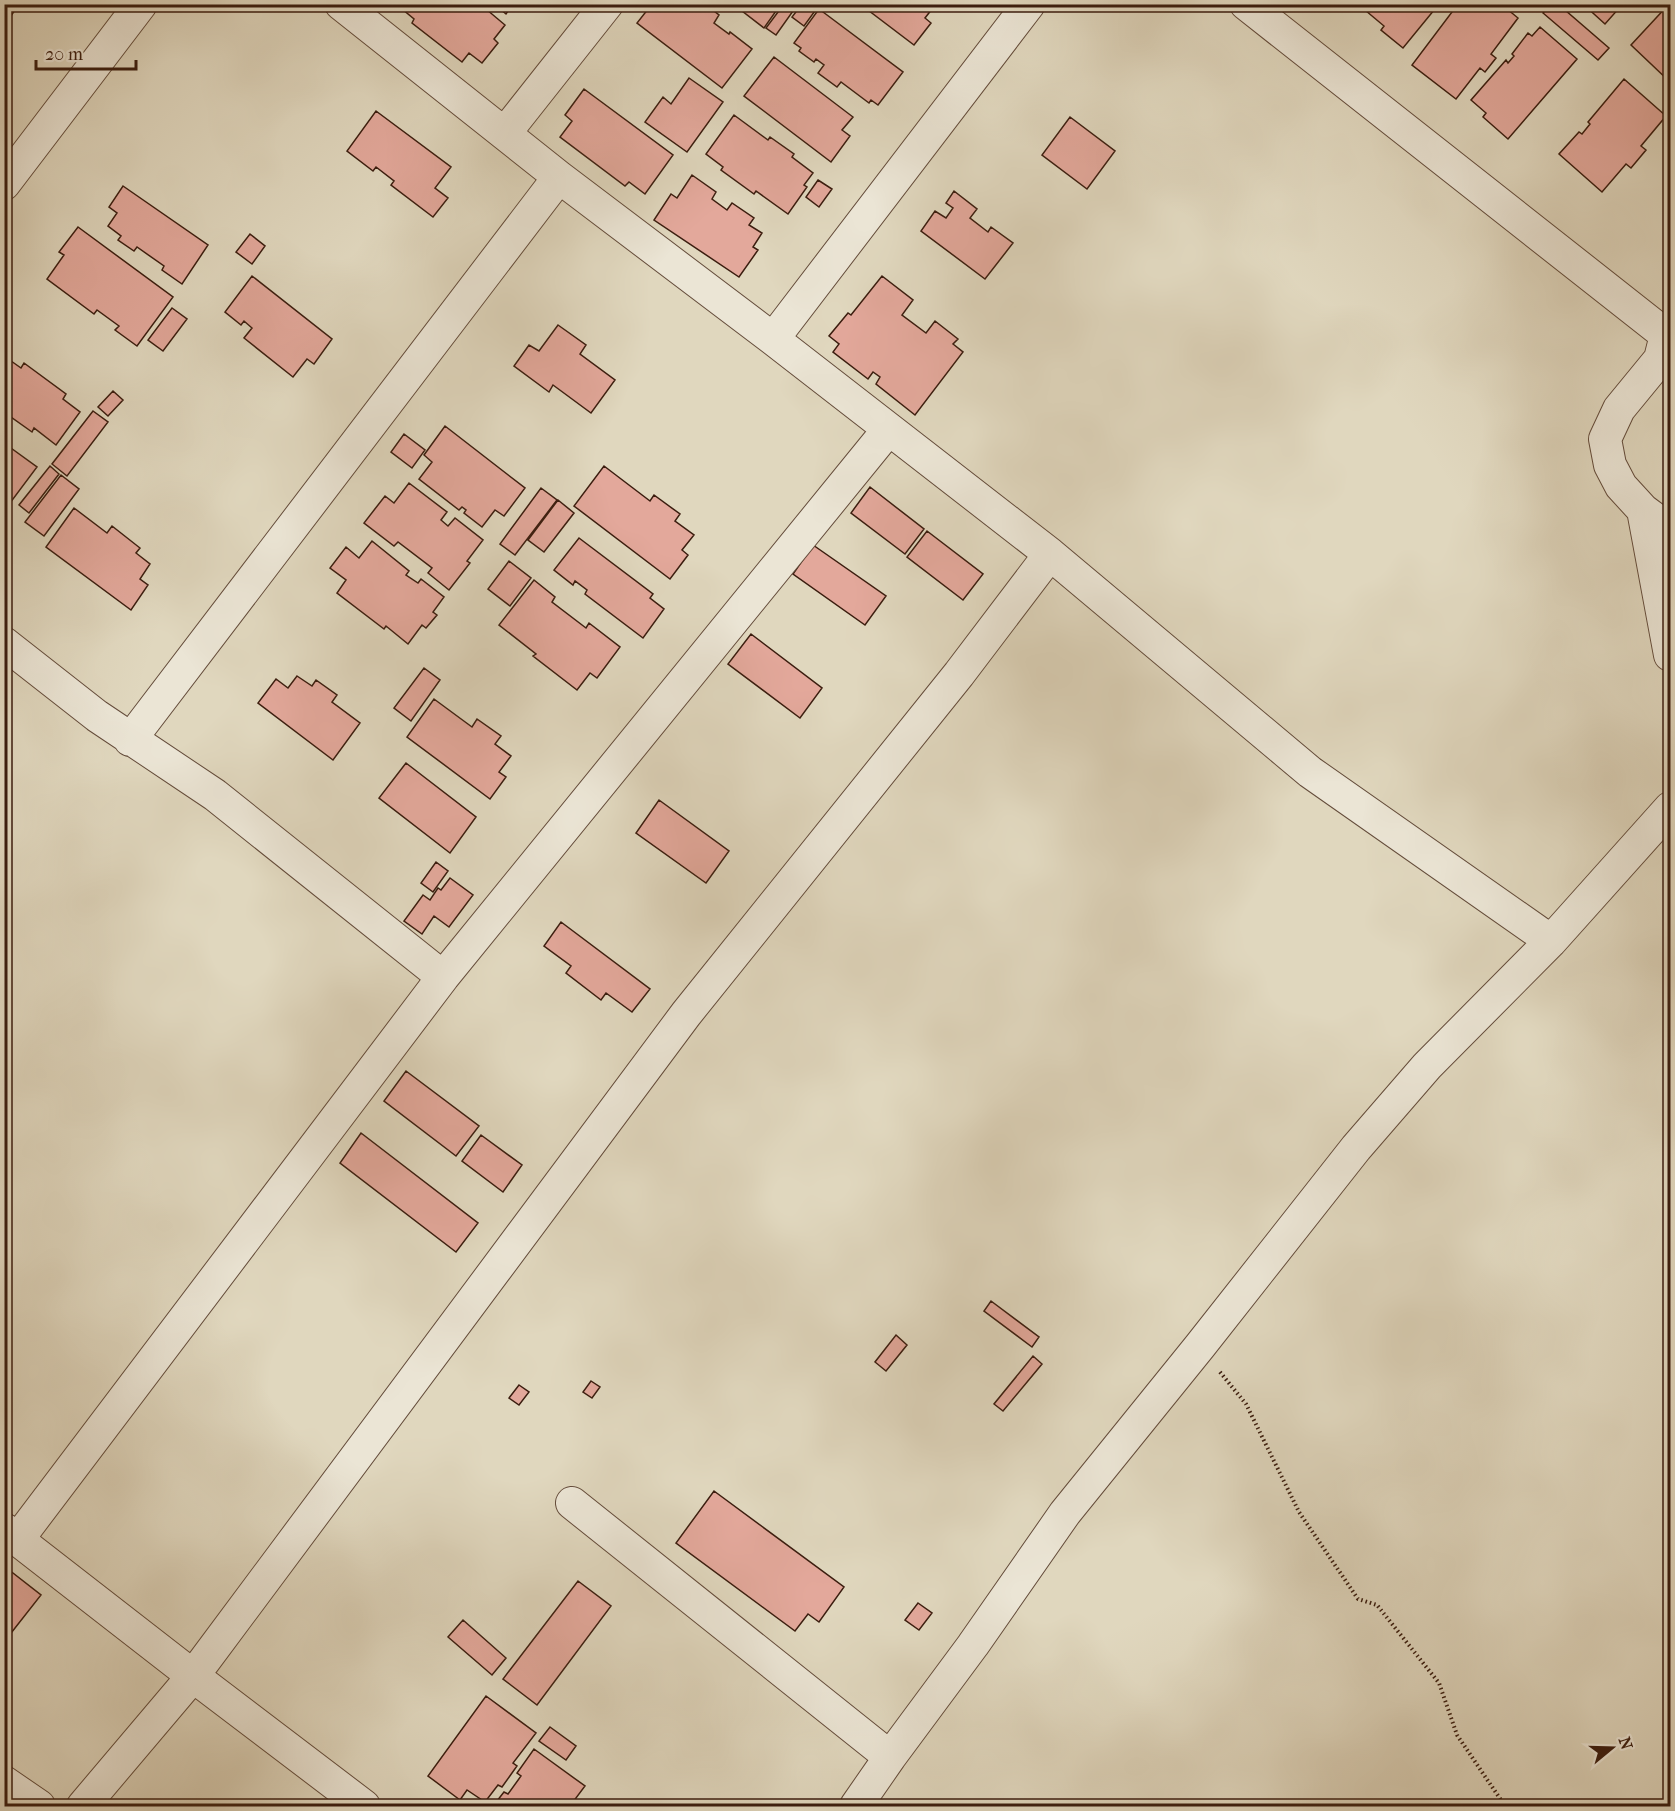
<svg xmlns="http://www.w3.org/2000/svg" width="1675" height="1811" viewBox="0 0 1675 1811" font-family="'IM FELL French Canon',serif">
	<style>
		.building { fill: #e3a89b; stroke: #3b1d0f; stroke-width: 1.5 }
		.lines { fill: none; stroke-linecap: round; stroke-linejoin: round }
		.minor-casing { stroke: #644c3b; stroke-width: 34 }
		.path { stroke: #3b1d0f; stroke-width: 4; stroke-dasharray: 1.5 3; stroke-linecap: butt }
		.minor { stroke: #ebe5d5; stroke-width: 32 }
	</style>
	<rect width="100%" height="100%" fill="#e0d7be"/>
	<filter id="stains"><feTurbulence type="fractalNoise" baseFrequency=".00333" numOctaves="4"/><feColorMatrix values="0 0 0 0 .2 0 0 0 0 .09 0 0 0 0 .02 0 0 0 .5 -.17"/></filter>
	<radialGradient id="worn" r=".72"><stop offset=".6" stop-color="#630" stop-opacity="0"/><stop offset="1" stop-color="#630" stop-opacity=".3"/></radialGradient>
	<path class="building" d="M4,4H19L11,16L4,11Z
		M396,4H471L476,9L480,4L505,25L494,39L498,43L482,63L469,53L462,62L412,23L414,19Z
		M494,4H513L506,14Z
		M652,4H695L699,8L702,4H705L719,15L714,23L729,34L730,32L752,49L722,88L637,23Z
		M733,4H781L764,28Z
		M784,4H798L776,35L766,28Z
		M802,4H820L804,26L792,17Z
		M860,4H936L925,18L931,23L914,45Z
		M1439,4L1403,48L1381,30L1384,26L1359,5Z
		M1458,4H1501L1518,18L1491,54L1496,58L1485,72L1480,68L1456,99L1412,65Z
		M1550,4H1558L1609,48L1598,60L1543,13Z
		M1583,4H1620L1621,6L1605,24Z
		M1669,4H1670V82L1631,45Z
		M819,9L903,72L878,105L871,100L869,103L841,82L837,87L818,73L824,65L816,59L814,62L799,51L801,48L794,43Z
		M1540,27L1577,59L1508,139L1483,117L1486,113L1471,100L1506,60L1508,63L1514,56L1512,54L1528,33L1532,36Z
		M774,57L853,117L842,130L850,136L831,162L744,96Z
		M689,78L723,102L687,152L645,122L663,97L671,104Z
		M1624,79L1666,116L1641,146L1646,150L1631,168L1626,164L1602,192L1559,154L1579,132L1582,134L1590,124L1588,122Z
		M584,89L673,155L645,194L629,182L625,186L560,137L572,121L565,115Z
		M376,111L451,167L435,188L448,198L433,217L391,185L394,181L376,167L373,171L347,151Z
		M734,115L768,140L770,137L794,154L792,157L813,173L804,185L807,187L788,214L756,191L754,194L721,170L723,167L706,154Z
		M1070,117L1115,151L1087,189L1042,155Z
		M692,175L716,192L712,199L727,210L732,203L754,218L749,225L762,233L753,247L758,250L739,277L654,220L671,194L677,198Z
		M818,180L832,189L819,207L806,197Z
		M123,186L208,245L182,284L162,270L164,266L137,247L134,251L118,240L121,236L108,226L117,213L109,207Z
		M954,191L977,209L970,218L988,232L991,227L1013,243L985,279L921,231L935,211L946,218L953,208L946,203Z
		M78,227L173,297L137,346L115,330L119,326L97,310L94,314L47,279L64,255L59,252Z
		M250,234L265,246L252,264L236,252Z
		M252,276L332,339L314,364L307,359L293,377L244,338L252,328L244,321L241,325L225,312Z
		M882,276L913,300L902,315L926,333L935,321L958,339L953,344L963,352L915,415L876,384L880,377L873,372L868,379L833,352L839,344L829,336L848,313L851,315Z
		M172,308L187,319L163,351L148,340Z
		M558,325L586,345L580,354L615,380L591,413L553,385L549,392L514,366L529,345L539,351Z
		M4,356L21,368L24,363L66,394L63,399L80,412L56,445L34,428L32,432L4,412Z
		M113,391L123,400L108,416L98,407Z
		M93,411L108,422L67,476L52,464Z
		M445,426L525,488L504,516L495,510L482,527L464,513L466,510L462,507L459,510L419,479L432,462L424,455Z
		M404,434L425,450L412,468L391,452Z
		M4,443L37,467L4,511Z
		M50,466L59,474L29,513L19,505Z
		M604,466L650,501L654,495L680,514L675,521L694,535L682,550L688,555L670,579L574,506Z
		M61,475L79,489L44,536L25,522Z
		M409,483L447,512L441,520L448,526L455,518L483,540L467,561L470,563L449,590L428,573L432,568L398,542L394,546L364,523L385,496L394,503Z
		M870,487L924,529L905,554L851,513Z
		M541,488L557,500L515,555L500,544Z
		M558,500L574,513L544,552L528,540Z
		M74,508L107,533L112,526L140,548L136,553L150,564L140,579L148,585L131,610L46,547Z
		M927,531L983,574L963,600L907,557Z
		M579,538L653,594L650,598L664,609L643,638L585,594L587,590L575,581L573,585L554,570Z
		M372,541L409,571L406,575L418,583L421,579L444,597L433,612L437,615L426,628L422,625L408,644L386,626L384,629L337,593L346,580L330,568L346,547L359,558Z
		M813,545L886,596L865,625L793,574Z
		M509,561L531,578L510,606L488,589Z
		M534,580L555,597L552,602L586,628L589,623L620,647L597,678L590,673L577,690L533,656L536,654L499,625Z
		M751,634L822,688L800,718L728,664Z
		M424,668L440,680L411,721L394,708Z
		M297,676L312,686L316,680L337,695L332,702L360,723L333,760L258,703L276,679L288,688Z
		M434,699L472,727L477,719L501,736L495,744L511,756L499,772L506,777L490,799L407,737Z
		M406,763L476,817L450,853L379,798Z
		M659,800L729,851L706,883L636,833Z
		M436,862L448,871L433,892L421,883Z
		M450,878L473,895L449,927L434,916L422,934L404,921L423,895L430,900L438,888L441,890Z
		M561,922L650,989L632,1012L606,993L601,1000L566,973L571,966L544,946Z
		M406,1071L479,1126L456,1156L384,1101Z
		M361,1133L478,1223L456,1252L340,1163Z
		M481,1135L522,1165L503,1192L462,1161Z
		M991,1301L1039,1337L1032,1347L984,1311Z
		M896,1335L907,1345L886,1371L875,1362Z
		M1033,1356L1042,1364L1003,1411L994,1404Z
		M591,1381L600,1387L592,1398L583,1392Z
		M519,1385L529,1392L519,1405L509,1398Z
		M714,1491L844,1587L819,1622L808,1614L795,1631L676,1543Z
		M4,1566L41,1595L4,1642Z
		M578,1581L611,1606L537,1705L503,1679Z
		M918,1603L932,1613L919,1630L905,1620Z
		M463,1620L506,1658L492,1675L448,1637Z
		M486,1696L536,1733L513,1763L517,1766L502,1787L498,1785L485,1802L467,1790L460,1800L428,1776Z
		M550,1727L576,1746L566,1760L539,1741Z
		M534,1749L585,1786L570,1806H493L504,1792L508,1794L521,1776L517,1773Z"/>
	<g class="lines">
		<g class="minor-casing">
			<path id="minor" d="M341,4L559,177L773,339L1050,554L1310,772L1551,941
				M1246,4L1666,335H1670
				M505,133L607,4
				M4,184L141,4
				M1666,335L1660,359L1619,409L1605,439L1610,465L1621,486L1643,510L1670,530
				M773,339L1029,4
				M1643,510L1670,655
				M4,643L97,716L215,795L443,977L888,430
				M130,740L559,177
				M572,1503L890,1757
				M4,1529L193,1676L364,1806
				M18,1539L443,977
				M4,1782L39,1806
				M83,1806L193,1676L686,1014L959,674L1050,554
				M856,1806L890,1757L973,1645L1065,1513L1200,1346L1356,1148L1427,1066L1551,941L1670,808"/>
		</g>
		<path class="path" d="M1220,1372L1246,1404L1299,1512L1358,1599L1377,1605L1439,1683L1457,1735L1505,1806"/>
		<use href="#minor" class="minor"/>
	</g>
	<rect width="1675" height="1811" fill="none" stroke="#e0d7be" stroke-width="24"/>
	<rect x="6" y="6" width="1663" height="1799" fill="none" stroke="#3b1d0f" stroke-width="3"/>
	<rect x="12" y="12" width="1651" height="1787" fill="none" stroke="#3b1d0f" stroke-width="1.5"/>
	<g transform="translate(1612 1748) rotate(71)" stroke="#ebe5d5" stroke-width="4.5" paint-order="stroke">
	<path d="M0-4.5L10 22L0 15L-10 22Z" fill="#3b1d0f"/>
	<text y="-9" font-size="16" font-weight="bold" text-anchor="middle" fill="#3b1d0f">N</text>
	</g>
	<path d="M36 60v9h100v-9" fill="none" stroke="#3b1d0f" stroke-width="3"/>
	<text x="45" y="60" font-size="18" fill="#3b1d0f" stroke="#ebe5d5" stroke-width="4.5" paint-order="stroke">20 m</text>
	<rect width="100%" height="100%" filter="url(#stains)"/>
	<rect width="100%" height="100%" fill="url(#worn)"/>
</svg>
